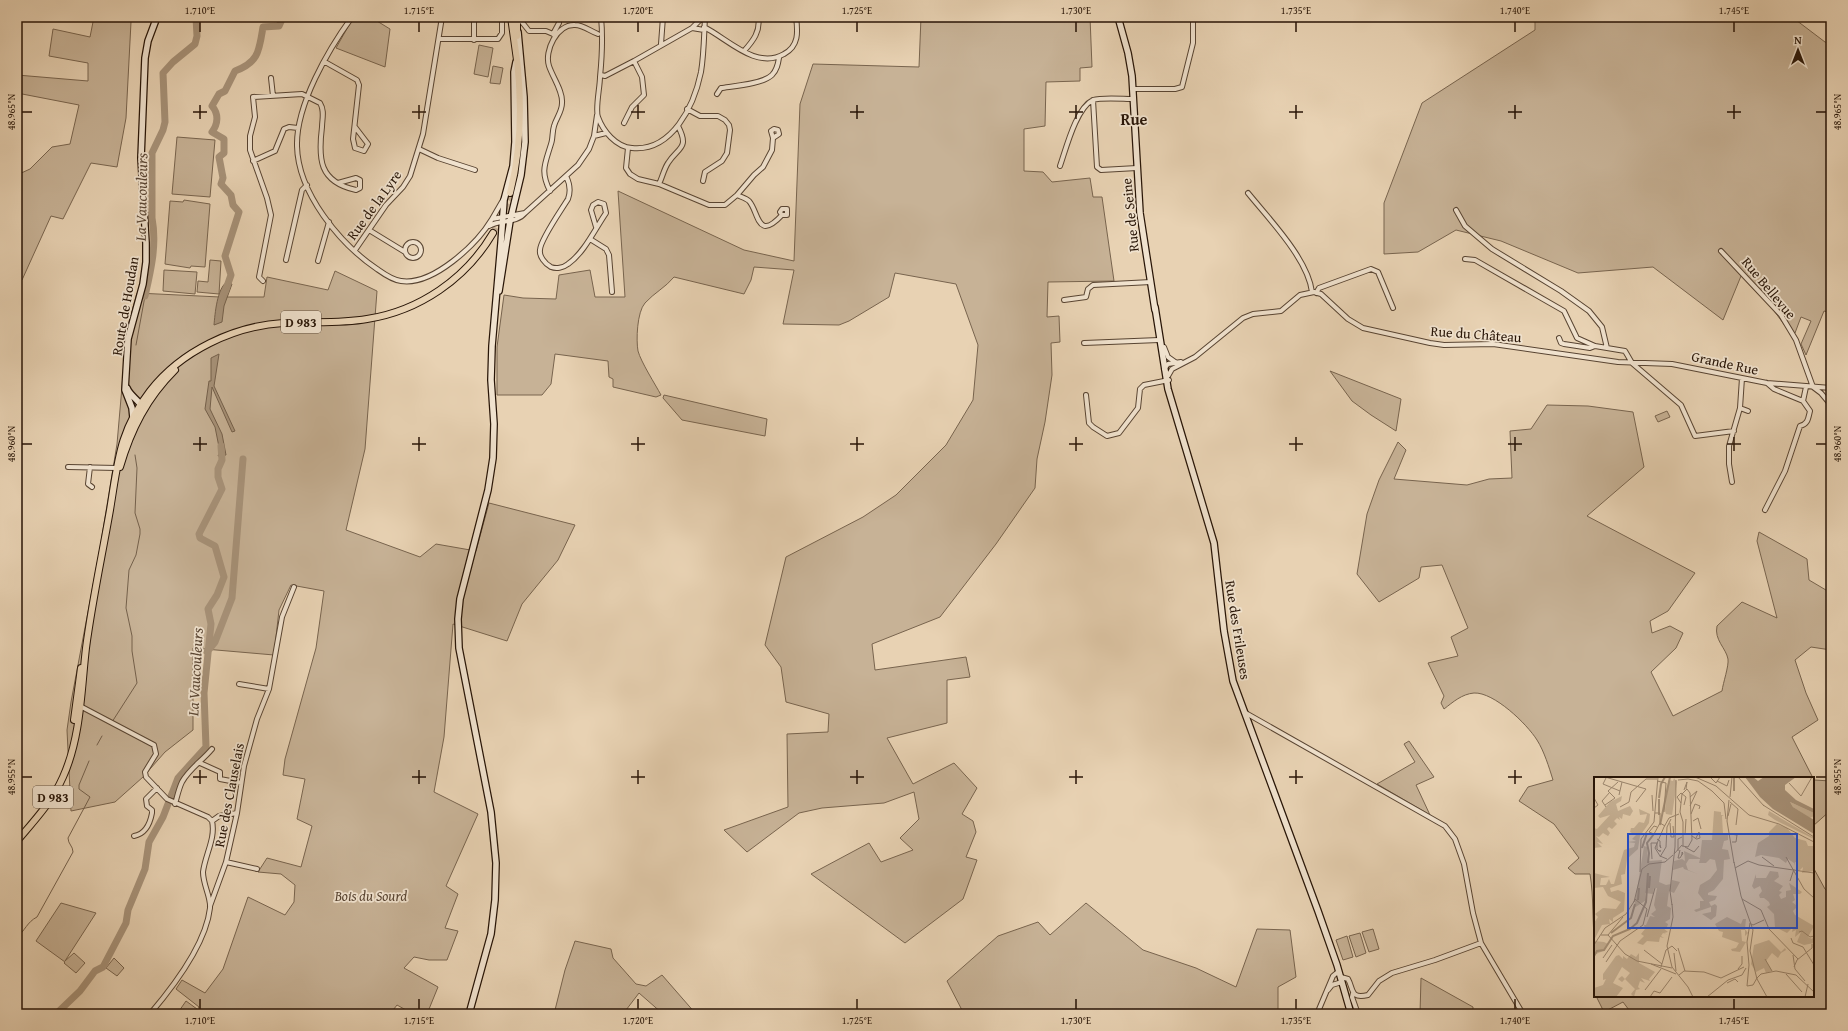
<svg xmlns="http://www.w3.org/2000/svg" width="1848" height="1031" viewBox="0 0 1848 1031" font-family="'Gentium Book Plus',serif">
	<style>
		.green { fill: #c7b296; stroke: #78644e }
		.water { fill: #a79279; stroke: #74604b }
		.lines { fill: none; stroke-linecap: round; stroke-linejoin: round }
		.stream { stroke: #74604b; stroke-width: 1 }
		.river { stroke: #a79279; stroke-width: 7 }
		.primary-tunnel { stroke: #c2ac91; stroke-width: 6; stroke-dasharray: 6 3; stroke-linecap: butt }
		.street-casing { stroke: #584432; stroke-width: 6 }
		.secondary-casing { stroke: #281507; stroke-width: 8 }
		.primary-casing { stroke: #281507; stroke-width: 8 }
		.street { stroke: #f0e2ce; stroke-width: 4 }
		.secondary { stroke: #f0e2ce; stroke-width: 5.5 }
		.primary { stroke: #e8d2b3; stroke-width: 6 }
		.ticks { fill: none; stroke: #281507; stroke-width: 1.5 }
		.labels { text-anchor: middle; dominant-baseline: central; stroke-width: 3.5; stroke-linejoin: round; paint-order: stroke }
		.shield { fill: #f0e2ce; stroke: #645243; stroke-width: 1 }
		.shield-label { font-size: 13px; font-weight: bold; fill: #281507 }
		.street-label { font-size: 14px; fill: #281507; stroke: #f0e2ce }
		.park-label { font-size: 14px; font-style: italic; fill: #584432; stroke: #f0e2ce }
		.water-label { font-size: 15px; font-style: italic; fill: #5b4735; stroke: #f0e2ce }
		.quarter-label { font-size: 16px; font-weight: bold; fill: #281507; stroke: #f0e2ce }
		.inset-river { fill: none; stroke: #a79279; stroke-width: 2 }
		.inset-road { fill: none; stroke: #9b866e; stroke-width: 1 }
		.view { fill: #1d4ed8; fill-opacity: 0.15; stroke: #1d4ed8; stroke-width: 2 }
		.inset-edge { fill: none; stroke: #281507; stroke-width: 2 }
		.neatline { fill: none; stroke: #281507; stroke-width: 1.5 }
		.ticks-label { font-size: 10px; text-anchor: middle; fill: #281507 }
	</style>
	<rect width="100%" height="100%" fill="#e8d2b3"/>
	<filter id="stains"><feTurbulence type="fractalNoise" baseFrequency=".005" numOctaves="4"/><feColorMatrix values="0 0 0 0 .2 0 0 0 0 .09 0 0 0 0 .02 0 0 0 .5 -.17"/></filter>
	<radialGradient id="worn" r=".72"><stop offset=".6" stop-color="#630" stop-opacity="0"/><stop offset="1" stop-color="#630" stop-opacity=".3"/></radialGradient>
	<path class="green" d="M94,17H134L131,22L126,118L117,167L91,163L63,219L51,216L22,280L17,278V175L30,169L52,147L70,144L79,105L17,93V75L88,81V63L49,56L53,29L90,37Z
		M921,17H1090L1092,67L1080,68V81L1046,82L1045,126L1024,129V171L1043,172L1052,182L1090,178L1093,197H1102L1114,281L1048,282L1047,317L1059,316L1060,342L1051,343L1052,375L1045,422L1037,459L1035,488L996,544L940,617L872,644L875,670L966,657L970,677L947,680V723L887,738L913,784L954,763L977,788L962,814L973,821L976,832L966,857L977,860L963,899L905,943L811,874L869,843L881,862L913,850L900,838L919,819L914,792L884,803L822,808L799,813L747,852L724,830L788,807L787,734L828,732L829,714L786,702L781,667L765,645L786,557L863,517L896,495L946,445L973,400L978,345L956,284L895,273L889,297L849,321L839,325L783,324L794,270L754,267L751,280L744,294L674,277C666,287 654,293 645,303C637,312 636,340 638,351C641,362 655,384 661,395L656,397L613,387V379L609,377L608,361L555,354L551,384L542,395H497V347L504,295L523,298L556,299L559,275L590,270L595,297H625L618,191L744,250L794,261L800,104L813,64L919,67Z
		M1535,17H1792L1825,42L1831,45V313L1824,311L1806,355L1801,344L1811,321L1801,317L1795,333L1791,334L1772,308L1741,276L1723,320L1653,267L1578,273L1501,241L1456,230L1418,252L1384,254V203L1422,103L1535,30Z
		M353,18H372L390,29L385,67L336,48Z
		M479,45L493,48L488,77L474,74Z
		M493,66L503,68L500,84L490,83Z
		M177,137L215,140L210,197L172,194Z
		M184,200L210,204L205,267L191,266L190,268L165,264L170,201L183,202Z
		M210,260L221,261L219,294L197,292L198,281L208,282Z
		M164,270L197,272L195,294L163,291Z
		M335,271L377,291L365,449L346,530L420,557L436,544L476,551L489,503L575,525L558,560L522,604L507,641L453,624L444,737L434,792L478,814L446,886L458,894L445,928L458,931L447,960H429L414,957L404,968L438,987L427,1014H413L397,1005L390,1014H195L199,1007L176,989L182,980L205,993L223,969L248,897L285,915L294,902L295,885L281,874L258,872L267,858L301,867L312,826L297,819L305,779L283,775L285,759L316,648L324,591L291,585L279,610L274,655L193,648V730L165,752L143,777L115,802L71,811L67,730L71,702L100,548L117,444L127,329L137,293L220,297H264L267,277L328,290Z
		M1330,371L1401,399L1396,431L1371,415L1352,401Z
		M664,395L767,419L765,436L682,420L663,398Z
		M1547,405L1588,406L1633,412L1644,467L1587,516L1695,573L1668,611L1650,621L1652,633L1670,626L1683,633L1676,648L1651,672L1673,716L1722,691C1723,683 1729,666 1728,659C1726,648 1714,640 1717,626L1742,602L1777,618L1757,541L1759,532L1807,559L1809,580L1831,593V650L1811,647L1795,660L1806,693L1818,720L1792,737L1813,778H1595V946C1592,922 1594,898 1590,874H1575L1568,868L1579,858L1554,824L1519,801L1528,787L1553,780C1549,767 1544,751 1537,740C1527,724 1494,692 1474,693C1462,694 1453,702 1444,709L1441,703L1444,696L1428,663L1458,656L1451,637L1468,628L1442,565L1421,567L1419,578L1379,602L1357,574L1367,514L1379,480L1398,442L1406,450L1394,479L1467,485L1489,479L1512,478L1510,431L1531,429Z
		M1667,411L1670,417L1658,422L1655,416Z
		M1409,741L1434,777L1416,785L1430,815L1377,784L1415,762L1404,744Z
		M1813,779L1814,780L1831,781V810L1813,826Z
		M1813,867L1825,889L1831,894V1014H1632L1623,1002L1604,1012L1596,996H1813Z
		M61,903L96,913L65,961L74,953L85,963L76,973L64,963L65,962L36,941Z
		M1086,903L1143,950L1196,968L1236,987L1257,929L1290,930L1296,977L1278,987V1014H964L947,981L998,936L1038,922L1050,935Z
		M1373,929L1379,949L1369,952L1362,932Z
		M1360,933L1366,953L1356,957L1349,936Z
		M1347,936L1353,957L1343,960L1336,940Z
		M575,941L611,949L613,958L636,984L646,986L662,975L696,1014H663L639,993L623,1014H554L565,970Z
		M114,958L124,968L117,976L106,968Z
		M1421,978L1473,1007V1014H1420Z
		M186,1001L197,1009L193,1014H177Z"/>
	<path class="water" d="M227,282L232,284L224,306L222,322L214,325C215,314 217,288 227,282Z
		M219,354L214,386L235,431L232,432L212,387L210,409L222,434L226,455L218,456L220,452L215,427L205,409L209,381H211V358Z"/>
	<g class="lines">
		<path class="stream" d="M136,345L145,296
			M112,722L137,683L132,651V636L126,608L129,570L136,555L140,534V529L135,513L137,468L135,455
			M97,745L102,736
			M17,937C25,931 27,922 37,917L73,852C73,846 68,844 68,838L90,797L79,789V785L89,761"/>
		<path class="river" d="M225,292L231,275L225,256L239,212L233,205L231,195L221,184L223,178L219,157L224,153V139L212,132C218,124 219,114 212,106L219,94L225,91L235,71C259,62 259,51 263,27L279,26L283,17
			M145,296C151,270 157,245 152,218V153L163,130L165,122L163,73L173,62L195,44L197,36L196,17
			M207,652L215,642L232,598L243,459
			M56,1014L80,991L95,971L103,967L126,923L128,910L145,869L149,842L163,817L178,778L206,747L204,693L211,624L208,609L217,595L224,577L215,546L200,538L199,534L222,489L218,477V469L222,460L221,446"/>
		<path class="primary-tunnel" d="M493,233L504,212L510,193"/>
		<g class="street-casing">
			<path id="street" d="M352,17C328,50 296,105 297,146C298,193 340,244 377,269C384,274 392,280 401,281C433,286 477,244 492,219L525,213L578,165L589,149L594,136L597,115
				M474,17V40
				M518,17L529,31H546L553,34
				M601,17C603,37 602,57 600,77C600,87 595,109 598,117C603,131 616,147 632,148C672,152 694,106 701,72C704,54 704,35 705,17
				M704,27C728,39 756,70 784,54C799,46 798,32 796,17
				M692,28L704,30
				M555,36L553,34L559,23V17
				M439,39H498L502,33V17
				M661,44L663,17
				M744,51C753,41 761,31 758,17
				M325,62L357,80L359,85L353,139L355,148L364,151L368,144L355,127
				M601,75L605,76L634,61L692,28L703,17
				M271,78L273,96
				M1133,89H1175L1182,87L1193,43V17
				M717,94L721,88C734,86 763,84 772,75C777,70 778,64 779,58
				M1093,100L1097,167L1101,170L1137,168
				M687,109L700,116H718L725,120L729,125L730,130L727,153L722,161L705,172L703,181
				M624,123L632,107L644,95L642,77L634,61
				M594,136L606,133
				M628,148L626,168L630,174L638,179L659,184L709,205H725L737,195L754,175L763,167L772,150L773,138L779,134L778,130L774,129L771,131L773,138
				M419,149L438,158L475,170
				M253,161L275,151L284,129L289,127L298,128
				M1060,166C1066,149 1076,108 1093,100C1102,97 1123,99 1134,99
				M566,176C570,184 571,191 568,199C562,209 540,240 540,250C539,256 545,264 551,267C556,269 563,268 568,264C584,253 595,229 606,213L604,204L598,202L593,205L591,210L596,227
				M659,184C662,178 664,169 668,163C678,147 690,149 678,126
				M550,191C540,171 545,164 551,144C553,139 552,132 554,126C556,118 562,112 562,103C563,91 553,78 549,66C544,51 557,24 575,25C583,25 590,31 598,34
				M1248,193C1269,219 1308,259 1312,292
				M737,195C741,197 746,198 749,201C759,212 757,242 782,215H787V209H782L780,212L782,215
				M1456,210L1465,226L1492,249L1561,291L1589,311L1602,327L1607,348
				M492,219L503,200
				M489,226C500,219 516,224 525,213
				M369,230L405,252
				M590,239L606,249L609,255L612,292
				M405 250a8 8 0 1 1 16 0a8 8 0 1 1-16 0Z
				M355,250L386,205L403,187L410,176L423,134L442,17
				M1721,251L1781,315L1796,340L1813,387
				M1465,259L1475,260L1564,311L1577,338L1595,346L1625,351L1632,363L1681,405L1695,436L1734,431
				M286,260L302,190L307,185
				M318,261L329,222
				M263,281L259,277L271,215L267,198L250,150V136L255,117L253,97L302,94L320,103C325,111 322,119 322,127C318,159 319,182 356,190L360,188V180L356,178L338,183
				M1316,293L1319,288L1371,269L1378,272L1393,308
				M1064,300L1086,297L1088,289L1093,285L1151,282
				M1559,338L1561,343L1564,344L1590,348L1595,346
				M1084,343L1159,340
				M1164,347L1168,357L1175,362
				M1164,369L1168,364L1181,362
				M1168,376L1172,369L1195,357L1243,318L1253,314L1281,311L1300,295L1314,292L1321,294L1348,319L1363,328L1430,343L1444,345L1493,344L1618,362L1672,364L1767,383L1831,388
				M1767,383L1774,389L1803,401
				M1813,387L1821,393L1831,405
				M1086,395L1089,423L1093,427L1107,436L1119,433L1138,408L1140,389L1144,385L1169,380
				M1740,408L1748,411
				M68,467L117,468
				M90,467L88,484L92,487
				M1732,482L1729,464V446L1740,408L1742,378
				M1765,510L1785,471L1800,426C1808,424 1808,419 1810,411L1803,401L1806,387
				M239,684L269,689
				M78,705L154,745L156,754L145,772L146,777L167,799L208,817L212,821
				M1244,712L1445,826L1455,839L1464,864L1473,913L1481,943L1523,1014
				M200,763L220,772V779L241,783
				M175,804C177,797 179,788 182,782C189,769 202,761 212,749
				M212,821L219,816L237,813
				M134,836C145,834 150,824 152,813V810L147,806L146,799L157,788
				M226,862L257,869
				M210,906L226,862L237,813L244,766L257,719L269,689L282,617L294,587
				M1341,977L1348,979C1354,990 1350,999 1368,995L1379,981L1392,973L1435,960L1481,943
				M1328,990L1332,985L1342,982
				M1353,993L1352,997L1358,1014
				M150,1014C173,987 206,944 210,908C211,897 203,885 203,872C205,855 216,838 212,821
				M1317,1014L1333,976L1339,971"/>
		</g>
		<g class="secondary-casing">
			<path id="secondary" d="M1118,17L1128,53L1132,76L1140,213L1155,310
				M499,291L510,221L521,175L525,142L524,97L518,32
				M1155,307L1168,389L1214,543L1224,631L1233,681L1318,911L1337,965L1351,1014
				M127,388C130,396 138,399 142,407
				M133,418L132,408L125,390L128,339L143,284L146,262V243L141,158L145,58L148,41L157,17
				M469,1014L491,934L495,900L496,863L491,812L459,648L458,619L460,599L488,490L493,458L494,424L491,380L492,346L501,243L504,200L513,166L515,142L514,72L516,62"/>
		</g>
		<g class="primary-casing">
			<path id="primary" d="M517,17V36
				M510,193C521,150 522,104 517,60C515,46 513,31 511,17
				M120,467C131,429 147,398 175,370
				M74,720L81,668
				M17,841C34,821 52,802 63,777C81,737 81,691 86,648C92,602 102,556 110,510C118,462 119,431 150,391C181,351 234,326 283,323C311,321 339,324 367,319C419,311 466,279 493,233"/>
		</g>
		<use href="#street" class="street"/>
		<use href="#secondary" class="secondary"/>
		<use href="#primary" class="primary"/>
	</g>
	<path class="ticks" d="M200,22V32M419,22V32M638,22V32M857,22V32M1076,22V32M1296,22V32M1515,22V32M1734,22V32M200,105V119M419,105V119M638,105V119M857,105V119M1076,105V119M1296,105V119M1515,105V119M1734,105V119M22,112H32M193,112H207M412,112H426M631,112H645M850,112H864M1069,112H1083M1289,112H1303M1508,112H1522M1727,112H1741M1816,112H1826M200,437V451M419,437V451M638,437V451M857,437V451M1076,437V451M1296,437V451M1515,437V451M1734,437V451M22,444H32M193,444H207M412,444H426M631,444H645M850,444H864M1069,444H1083M1289,444H1303M1508,444H1522M1727,444H1741M1816,444H1826M200,770V784M419,770V784M638,770V784M857,770V784M1076,770V784M1296,770V784M1515,770V784M22,777H32M193,777H207M412,777H426M631,777H645M850,777H864M1069,777H1083M1289,777H1303M1508,777H1522M1816,777H1826M200,999V1009M419,999V1009M638,999V1009M857,999V1009M1076,999V1009M1296,999V1009M1515,999V1009M1734,999V1009"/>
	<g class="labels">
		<g class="shield">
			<rect x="281" y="311" width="40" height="22" rx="3"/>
			<rect x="33" y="786" width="40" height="22" rx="3"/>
		</g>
		<g class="shield-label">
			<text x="301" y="322">D 983</text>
			<text x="53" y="797">D 983</text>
		</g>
		<g class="street-label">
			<text transform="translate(374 205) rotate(-54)">Rue de la Lyre</text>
			<text transform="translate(1130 215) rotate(-96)">Rue de Seine</text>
			<text transform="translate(1769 288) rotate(50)">Rue Bellevue</text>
			<text transform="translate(125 306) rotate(-80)">Route de Houdan</text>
			<text transform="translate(1476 334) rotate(4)">Rue du Château</text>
			<text transform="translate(1725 363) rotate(12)">Grande Rue</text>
			<text transform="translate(1238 630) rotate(81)">Rue des Frileuses</text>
			<text transform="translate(229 795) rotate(-79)">Rue des Clauselais</text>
		</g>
		<g class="park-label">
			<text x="371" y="896">Bois du Sourd</text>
		</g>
		<g class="water-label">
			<text transform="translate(141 197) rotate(-89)">La Vaucouleurs</text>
			<text transform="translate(195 672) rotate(-87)">La Vaucouleurs</text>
		</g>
		<g class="quarter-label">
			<text x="1134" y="119">Rue</text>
		</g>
	</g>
	<g transform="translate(1594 777)">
		<rect width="220" height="220" fill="#e8d2b3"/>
		<path d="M80,1L83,5L78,38L72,37L71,34L72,13L75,3L79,4ZM28,19L27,24L22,27L24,34L36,29L39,34L36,39L29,37L28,42L25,40L26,43L23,41L20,44L23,47L18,52L15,50L13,52L16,56L14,59L9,56L5,60L2,59L9,67L3,65L8,70L0,71V51L3,52L16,38L6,41L4,39L16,25ZM196,25L220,36V39L216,41L199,30ZM45,32L56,37L55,46L46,59L44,72L33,82L31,97L27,98L28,107L16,111L17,115L24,113L31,116L30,134L19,141V145L15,142L16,147L8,148L0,163V146L4,140L1,137L9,131L22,132L27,125L14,119L9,110L0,111V96L16,100L7,101L6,108H12L15,102L17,107H20L30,73L40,70L41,66L33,65L42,64L38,62L42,58L36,55L37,51H40L45,45L50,46L52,41L53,37L46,38ZM120,34L127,35V38H130L128,39L129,57L134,58V63L130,64L128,72L134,73L136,82L130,83L129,102L120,113L114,116V118L123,119L121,123L115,125L117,129L121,127L123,129L122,139L117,143L108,137L117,135V130L102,135L100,133L106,131V124H110L104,116L106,108L116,102L123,93L121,83L116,82L112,86H105L106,82H95L92,87L94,93L104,97L90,92L89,90L79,93L80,84L88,82L91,84L90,74L106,81L108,63H118ZM175,34L220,61V62L181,43L174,38ZM183,47L193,51L201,61L212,64L214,69H220V94L208,96L209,90L205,94L202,92L204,86L201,85L200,89V86L194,82L192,86L185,81L167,78L161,80L164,66L175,59V55ZM50,69L53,70L54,84L68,83L65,105L72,108L77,107L78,103L86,105L80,116L75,114L73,129L77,131L76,142L71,145L74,147L73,150L69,151L74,155L70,156L74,158L69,156L67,159L70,161L66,160L65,165L53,164L49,168L43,166L50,159L47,157L51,152L50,148H52L56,139L61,140L57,137L62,133L60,128L63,111H60L59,117L51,116V124L40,131ZM176,94L184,95L185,100L180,104L189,109L185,114L188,115L185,118L187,122L192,120V114L197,113L195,106L208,115L206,117H199L201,123L198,125L202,128L201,124L203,130L199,134L201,138L220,149L214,160L218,162L220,159V166L210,168L203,165L207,155L201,160L202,153L198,155L199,150L193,156L181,150L180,137L173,130L176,128L175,125L170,121H166L165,118L168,114L166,109L160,112L158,109L162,97V101H172ZM133,140L147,147L149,142H152L151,152L154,156L151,159V153H147L148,164L152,165L146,175L138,174L137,172L142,171L145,166L128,160L129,155L125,154L121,147ZM175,163L187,175L191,171L192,173L187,176L184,181L178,176L172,184L178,194L172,196L170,191L162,195L157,187L160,168ZM0,164L10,165L14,167L9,174L0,178ZM45,176V186L61,195L55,202L56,204L47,201L51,206L46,204L44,210L46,212L42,213L40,220L36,218L39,219L37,217L41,212L31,202L28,205L24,202L28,199L31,202L36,196L28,190L19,206L29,211L22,220H0V211L9,208L12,202L9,203V197L22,179L25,178L29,182V179L33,182L37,177L42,180Z" fill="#c7b296"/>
		<path d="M151,0H159L164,4L170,0H202L191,8V13L202,23L220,32V36L196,25L199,30L220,43V57L179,32L166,20Z" fill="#a79279"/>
		<path class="inset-river" d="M140,1V14M65,21L67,7L71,0M65,38V22M66,48L76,0M48,71L53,56M54,86L55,76L53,66L60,57M55,111L56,99M44,123L45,111M17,156L37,141L41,127M0,179L3,174L10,173L19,159L36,152L43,146L52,125L54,96"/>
		<path class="inset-road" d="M11,0L52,12M101,0L122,9L155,38L185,47L220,65M116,0L122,6L126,0M144,0L170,29M12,1L9,7L26,14M84,3L94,2L104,4L118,14L130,26L132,42M63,4L72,6L70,35M123,4L133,9L135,3M195,6L207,19L218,0M90,13L93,5L92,12M14,14L24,5M25,18L28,5M58,18L59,34M136,20L138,0M0,21L4,28L0,31M135,23L133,44L140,86M42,25L52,12M136,25L144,32L142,48M87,26L83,20L87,16L92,20L90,28M11,28L21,21L14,14M169,28L220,60M96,29L103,14L96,20M12,30L8,24L16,15M26,30L35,25L37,15L52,2H63M61,36H66V46L71,49M97,37L101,27L106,29L105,32M134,39L137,27M99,44L104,41L107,52M76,46L77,60M63,50L60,49L55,55L60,57L66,46M70,50L61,71L66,79L73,82M70,50L75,41L85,37M136,57L143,58L142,65H138M91,58L92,42M98,59L101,61L102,62H103L106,61L105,55L102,61M77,60H80L79,49M63,62L66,64V70L67,71L66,68M88,69L94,70L98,63L96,16L93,12L88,17L86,35L89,45V69M91,70L100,75L105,69M86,73L84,81H86L89,76L88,75V78M84,74V62L88,60M80,77L88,68M66,80L72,70L73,50L77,42M168,80L180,89M192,80L210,112L220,121M58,82L57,66H63V72L65,74H67H65M140,85L147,119L159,153L156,174L163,202L173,220M141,91L154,84L165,88L220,96M46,95L47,62L60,45L64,0M196,104L200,92M41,122L53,132M148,122L167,133L175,152L204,182M40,125L48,92L55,87L71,85L79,78M78,127L79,140L73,169L78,190L94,210L99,220M78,128L76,114L81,70L82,3M53,140L61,111M156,146L153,165L155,188L153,209L159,208L163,201M157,147L159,148L170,143M205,155L208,154L216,160L220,159M7,158H14L31,177L43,184L78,191M14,158L29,140M197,161L199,166L209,170L220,188M0,168L11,151L32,137L41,123M84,171L91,194M50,173L68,187M80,176L82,194M199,178L201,192L211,204M9,181L18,168M171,182L178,194M12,185L26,164L49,148L53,132M57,187L82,197M67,190L72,173L78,169L83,174M200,190L203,183L218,171V167M144,192L148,187V179M192,197L208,215M85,198L90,194L110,195L127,201M127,201L150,190M163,201L167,197L182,194L202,198L220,215M133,206L141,202L144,205M51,213L67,192M56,220L60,214L66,216L78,200M113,220L134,203L148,198L152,191M211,220L214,207"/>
		<path class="view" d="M34,57H203V151H34Z"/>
		<rect width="220" height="220" class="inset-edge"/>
	</g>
	<rect width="1848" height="1031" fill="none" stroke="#e8d2b3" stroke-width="44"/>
	<g transform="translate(1798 50)" stroke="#f0e2ce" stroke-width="3" paint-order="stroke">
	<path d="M0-3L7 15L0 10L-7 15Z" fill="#281507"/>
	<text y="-6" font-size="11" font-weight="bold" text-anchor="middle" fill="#281507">N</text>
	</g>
	<rect x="22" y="22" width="1804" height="987" class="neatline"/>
	<g class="ticks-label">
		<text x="200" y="14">1.710°E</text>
		<text x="419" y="14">1.715°E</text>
		<text x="638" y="14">1.720°E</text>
		<text x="857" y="14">1.725°E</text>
		<text x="1076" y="14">1.730°E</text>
		<text x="1296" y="14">1.735°E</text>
		<text x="1515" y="14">1.740°E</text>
		<text x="1734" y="14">1.745°E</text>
		<text transform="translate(11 112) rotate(-90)" y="4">48.965°N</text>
		<text transform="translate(1837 112) rotate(-90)" y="4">48.965°N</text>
		<text transform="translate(11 444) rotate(-90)" y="4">48.960°N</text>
		<text transform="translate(1837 444) rotate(-90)" y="4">48.960°N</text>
		<text transform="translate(11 777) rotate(-90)" y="4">48.955°N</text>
		<text transform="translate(1837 777) rotate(-90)" y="4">48.955°N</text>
		<text x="200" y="1024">1.710°E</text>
		<text x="419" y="1024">1.715°E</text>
		<text x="638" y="1024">1.720°E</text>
		<text x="857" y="1024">1.725°E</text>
		<text x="1076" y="1024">1.730°E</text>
		<text x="1296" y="1024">1.735°E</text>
		<text x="1515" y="1024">1.740°E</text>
		<text x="1734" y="1024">1.745°E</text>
	</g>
	<rect width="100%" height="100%" filter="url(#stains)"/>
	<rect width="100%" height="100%" fill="url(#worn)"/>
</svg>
